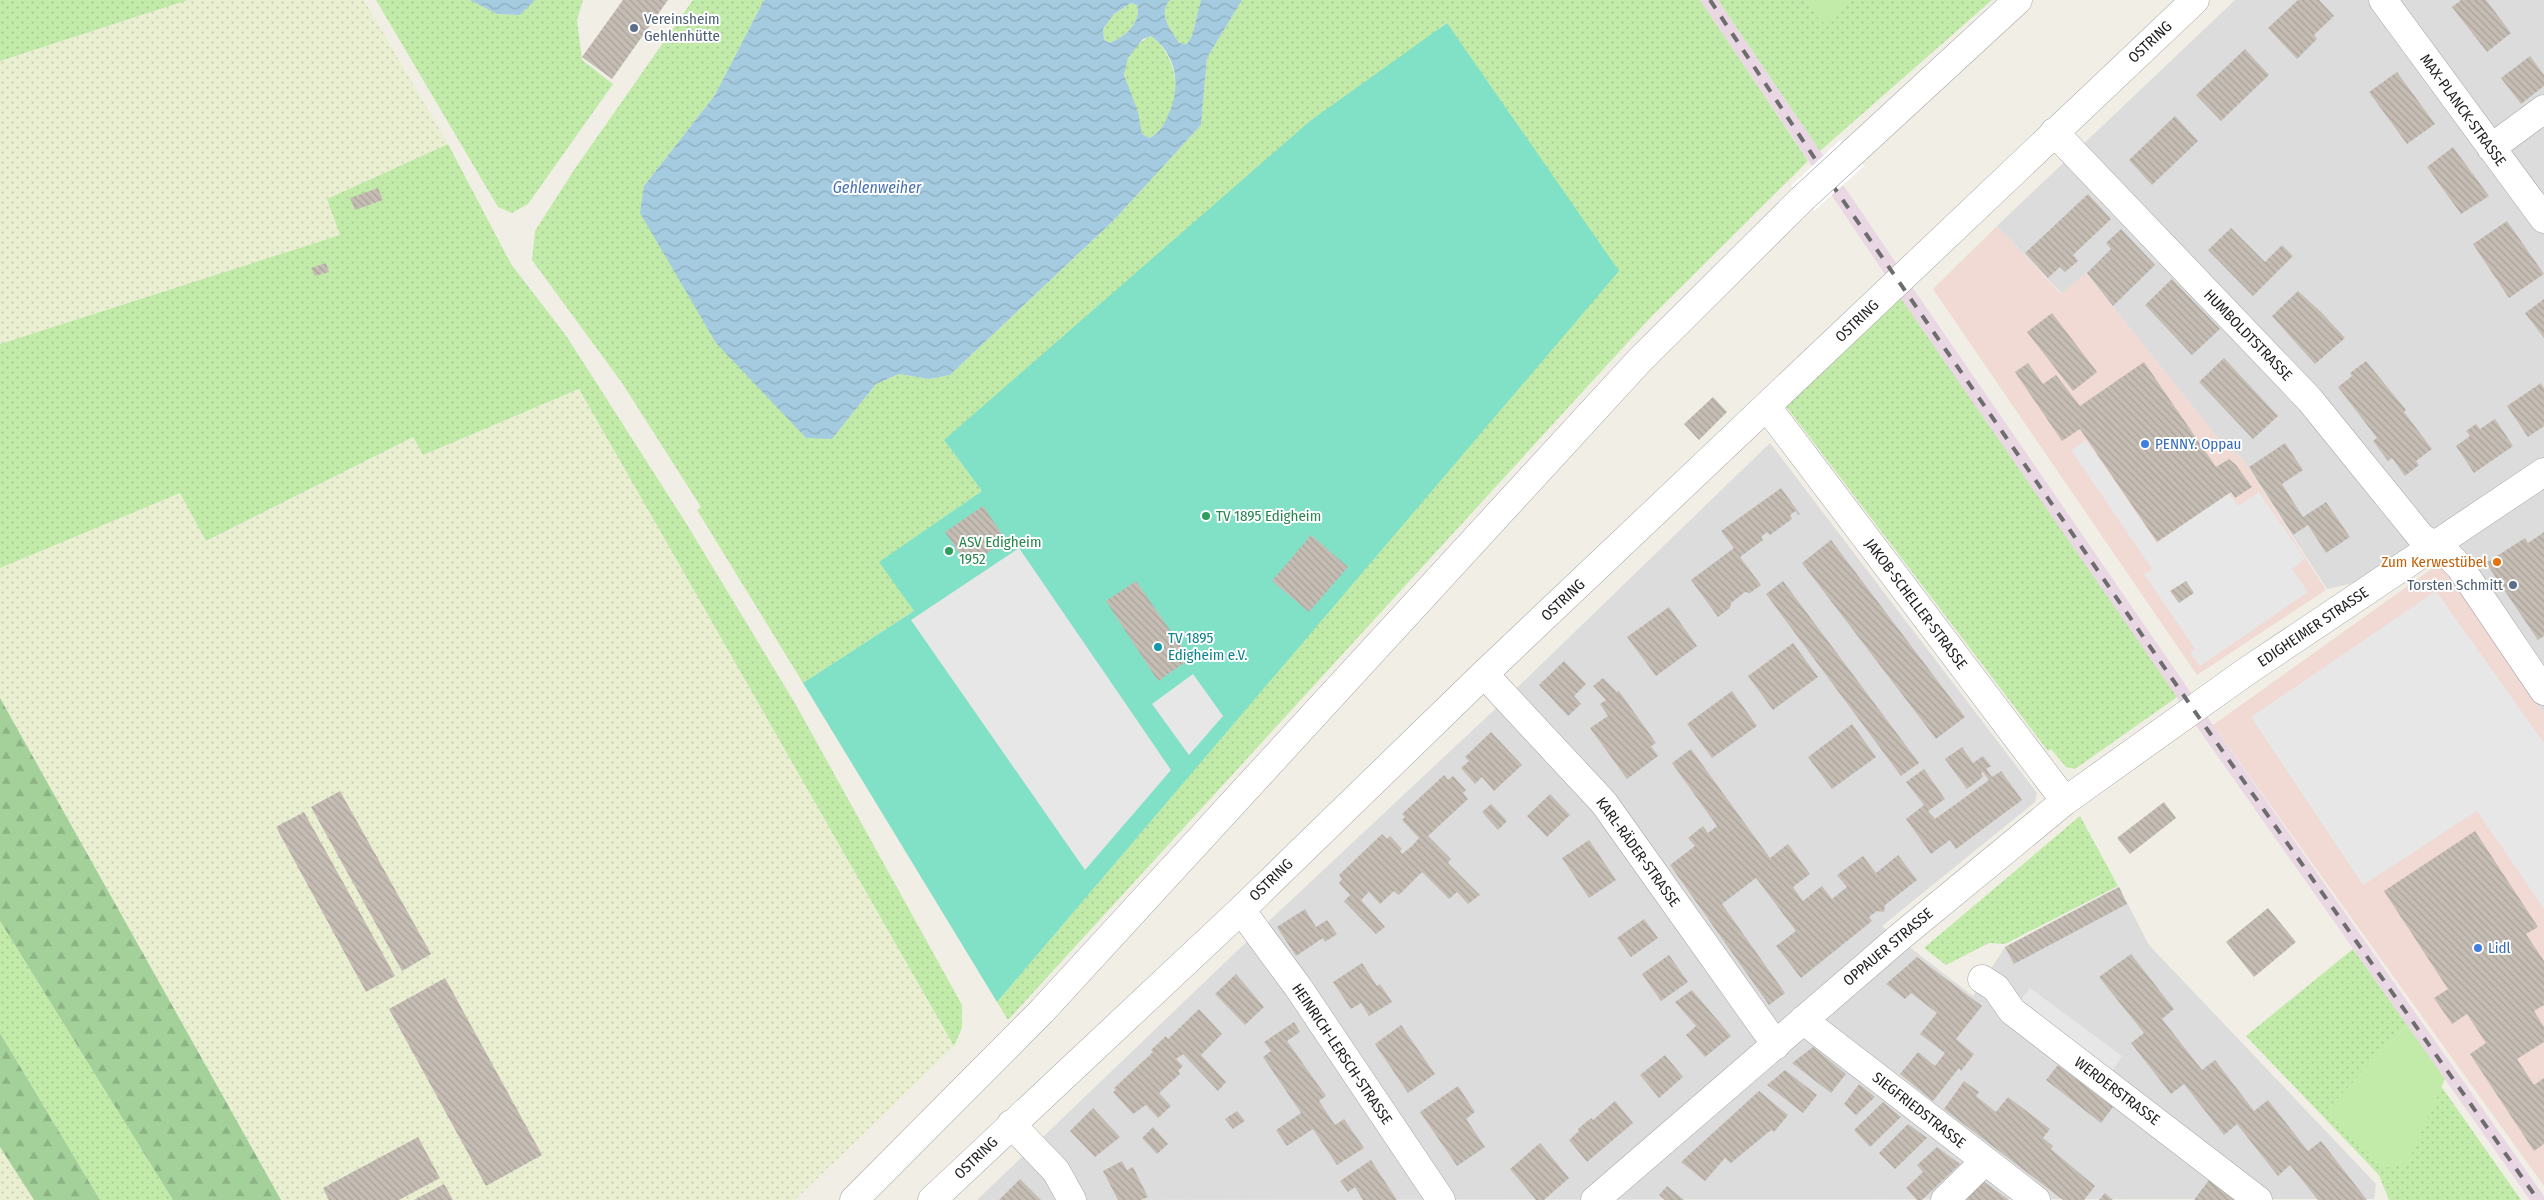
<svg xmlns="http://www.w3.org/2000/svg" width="2544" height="1200" viewBox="0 0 2544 1200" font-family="'Fira Sans Condensed',sans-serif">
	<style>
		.residential { fill: #dddcdc }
		.commercial { fill: #f1d9d4 }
		.industrial { fill: #e9d7e4 }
		.farmland { fill: url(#farmland-dots) }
		.grass { fill: url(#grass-dots) }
		.forest { fill: url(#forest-firs) }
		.garden { fill: #c2ebaa }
		.pitch { fill: #81e1c7 }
		.parking { fill: #e7e7e7 }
		.water { fill: url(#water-waves); fill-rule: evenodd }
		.pier { fill: #fff }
		.building { fill: url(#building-back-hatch) }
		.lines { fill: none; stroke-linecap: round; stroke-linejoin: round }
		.minor-casing { stroke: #a6a6a6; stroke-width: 29 }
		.minor { stroke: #fff; stroke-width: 28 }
		.rail { stroke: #6d6d6d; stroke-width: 4; stroke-dasharray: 10 10; stroke-linecap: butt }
		.minor-bridge-casing { stroke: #a6a6a6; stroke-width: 29; stroke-linecap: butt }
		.minor-bridge { stroke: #fff; stroke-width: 28 }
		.service-dot { fill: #5c6f8a; stroke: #fff; stroke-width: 2 }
		.shop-dot { fill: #3f7fe0; stroke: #fff; stroke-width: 2 }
		.leisure-dot { fill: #2e9e5b; stroke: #fff; stroke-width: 2 }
		.food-dot { fill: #e8710a; stroke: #fff; stroke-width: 2 }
		.culture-dot { fill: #0f9aa8; stroke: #fff; stroke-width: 2 }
		.labels { text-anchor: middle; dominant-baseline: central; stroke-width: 4; stroke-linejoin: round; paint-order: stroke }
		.service-label { font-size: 15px; fill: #4e5e75; stroke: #fff; text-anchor: start }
		.street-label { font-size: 15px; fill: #1f1f1f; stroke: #fff }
		.shop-label { font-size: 15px; fill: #366cbe; stroke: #fff; text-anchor: start }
		.leisure-label { font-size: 15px; fill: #27864d; stroke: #fff; text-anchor: start }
		.food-label { font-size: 15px; fill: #c56008; stroke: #fff; text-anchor: end }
		.culture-label { font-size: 15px; fill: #0d838f; stroke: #fff; text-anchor: start }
		.water-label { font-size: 16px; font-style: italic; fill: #4871b2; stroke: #fff }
	</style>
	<defs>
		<pattern id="farmland-dots" width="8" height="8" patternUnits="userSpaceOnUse" patternTransform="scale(1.25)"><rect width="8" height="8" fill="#e9efd0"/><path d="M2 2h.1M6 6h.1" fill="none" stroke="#c7ccb2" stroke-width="1.8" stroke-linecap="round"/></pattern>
		<pattern id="grass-dots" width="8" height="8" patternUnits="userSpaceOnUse" patternTransform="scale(1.25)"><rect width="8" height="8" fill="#c2ebaa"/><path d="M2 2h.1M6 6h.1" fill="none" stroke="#a6c992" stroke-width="1.8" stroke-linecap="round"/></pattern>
		<pattern id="forest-firs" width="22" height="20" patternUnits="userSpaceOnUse" patternTransform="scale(1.25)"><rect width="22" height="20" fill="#a3d199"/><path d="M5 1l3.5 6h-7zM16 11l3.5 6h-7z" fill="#8cb383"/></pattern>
		<pattern id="water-waves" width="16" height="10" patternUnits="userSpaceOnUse" patternTransform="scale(1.25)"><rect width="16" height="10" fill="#a4cbdf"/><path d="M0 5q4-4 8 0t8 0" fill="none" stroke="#8daebf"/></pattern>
		<pattern id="building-back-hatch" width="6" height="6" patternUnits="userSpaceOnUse" patternTransform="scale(1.25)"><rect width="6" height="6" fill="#c5bdb4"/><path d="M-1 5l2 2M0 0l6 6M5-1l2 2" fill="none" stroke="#a9a29a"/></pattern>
	</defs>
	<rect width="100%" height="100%" fill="#f0eee5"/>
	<path class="residential" d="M2235,0H2544V714L2440,563L2327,589L2242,458L2226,448L2086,273L2062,294L1997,226Z
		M1770,443L2037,793L2035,802L1882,926L1973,996L2005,947L2119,887L2149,945L2376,1184L2374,1199L977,1200L1238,950L1492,712Z"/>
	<path class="commercial" d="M1997,226L2061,294L2086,273L2226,448L2242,458L2326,590L2197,675L1933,289Z
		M2440,563L2544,714V1186L2213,725Z"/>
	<path class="industrial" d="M1700,0H1718L1921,300L2213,725L2544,1196V1200H2530L2202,734L1909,310Z"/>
	<path class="farmland" d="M188,0H364L448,144L327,199L340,235L0,344V61Z
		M579,389L954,1046L795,1200H281L0,698V568L180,493L207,541L414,436L423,455Z
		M0,1147L34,1200H0Z"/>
	<path class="grass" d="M0,0H188L0,61Z
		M376,0H470L497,14L519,15L535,0H583L577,20L582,60L613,84L528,204L512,213L498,207Z
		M693,0H764L715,95L644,186L832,439L876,384L899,374L929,379L950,375L1114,220L1201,125L1207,58L1242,0H1700L1808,161L1651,317L1008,1020L997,1002L1618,271L1446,23L944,440L982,491L880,562L914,611L803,683L697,510L701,507L622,383L532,260L535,231L574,170Z
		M1170,0H1201L1192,36L1187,44L1179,43C1171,29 1157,15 1170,0Z
		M1718,0H1805L1822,22L1851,0H1992L1820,151Z
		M1131,3L1137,5C1142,22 1125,37 1110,43L1104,40L1103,29L1114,14Z
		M1151,36C1183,60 1185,117 1150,138L1142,134C1138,113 1129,96 1125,77C1122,61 1137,42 1151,36Z
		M448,144L511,264L567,337L686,523L796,705L962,1005V1028L954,1046L579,389L423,455L413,437L206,541L180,493L0,568V344L340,235L327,199Z
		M1900,297L2177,697L2075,769L2066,767L2051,749L2048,751L1786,406Z
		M2080,816L2118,886L2005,944L1989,943L1946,965L1924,948Z
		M0,921L173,1200H100L0,1033Z
		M2353,949L2407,1025L2327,1110L2432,1108L2441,1086L2521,1200H2389L2379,1175L2246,1036Z"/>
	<path class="forest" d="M0,698L281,1200H173L0,921Z
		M0,1033L100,1200H34L0,1147Z"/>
	<path class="garden" d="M1805,0H1851L1822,23Z
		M2407,1025L2445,1079L2408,1162L2385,1168L2327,1110Z"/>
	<path class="pitch" d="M1447,23L1619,271L997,1002L803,683L914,611L879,562L982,491L944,440L1310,121Z"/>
	<path class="parking" d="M2086,440L2157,543L2229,493L2238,506L2259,492L2305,559L2292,569L2308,592L2200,666L2190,653L2195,649L2144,574L2152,569L2071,450Z
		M1019,548L1171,770L1085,870L911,620Z
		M2436,591L2544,743V909L2477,811L2363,885L2251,717Z
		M1193,674L1223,716L1189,755L1152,704Z
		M2030,988L2122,1056L2112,1071L2019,1002Z"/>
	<path class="water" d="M470,0H535L520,15L497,14Z
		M764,0H1170C1157,15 1171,29 1179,43L1187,44L1192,36L1201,0H1242L1207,58L1201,125L1114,220L950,375L929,379L899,374L876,384L832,439L806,438L716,343L640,213L644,186L715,95ZM1131,3L1137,5C1142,22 1125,37 1110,43L1104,40L1103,29L1114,14ZM1151,36C1176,54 1181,84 1170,111C1164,124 1162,131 1150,138L1142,134L1138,112L1124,75L1128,58L1143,39Z"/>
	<path class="pier" d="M1840,140L1864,166L1814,211L1791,186Z"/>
	<path class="building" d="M623,0H668L612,79L582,57Z
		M2298,0H2319L2334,16L2314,35L2317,39L2297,59L2268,28Z
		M2461,0H2486L2511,33L2487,52L2452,7Z
		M2245,49L2269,75L2221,121L2196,95Z
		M2530,56L2544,75V86L2521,104L2501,78Z
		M2397,72L2435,124L2407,144L2369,92Z
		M2175,116L2198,141L2152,185L2129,160Z
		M2453,147L2489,196L2461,214L2427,167Z
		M378,188L383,200L355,210L350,198Z
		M2088,194L2111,219L2073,255L2078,261L2065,272L2060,267L2048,278L2025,253Z
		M2507,221L2544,274L2509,298L2473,244Z
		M2231,228L2265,262L2282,245L2293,256L2253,296L2208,250Z
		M2121,229L2155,265L2113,306L2087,273L2111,249L2106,243Z
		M326,263L329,272L315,276L311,268Z
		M2172,279L2220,329L2192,355L2145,305Z
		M2298,291L2321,312L2345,338L2315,364L2272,316Z
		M2544,299V338L2525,313Z
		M2052,313L2097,372L2073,391L2027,332Z
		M2224,358L2278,416L2253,439L2199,382Z
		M2366,361L2406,410L2404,412L2432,449L2416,461L2419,465L2405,476L2392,458L2388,461L2373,441L2377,438L2338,387L2352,376L2350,373Z
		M2144,362L2216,467L2229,459L2236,465L2252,487L2235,498L2231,492L2157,542L2080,429L2062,441L2015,372L2028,363L2043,384L2056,375L2080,406Z
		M2541,383L2544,388V426L2528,437L2507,406Z
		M1713,397L1727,412L1699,440L1684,424Z
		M2495,419L2513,446L2474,473L2456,446L2470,436L2466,431L2476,424L2480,429Z
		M2285,443L2303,470L2282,484L2303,517L2326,502L2350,537L2326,553L2308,525L2293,535L2249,467Z
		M1781,488L1800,514L1798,515L1796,511L1790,515L1792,519L1770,535L1767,532L1761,537L1763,540L1740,557L1761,585L1750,593L1745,592L1731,603L1730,608L1718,617L1691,580L1734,548L1721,531Z
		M983,506L1006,540L968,566L945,532Z
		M2544,532V636L2538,640L2486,563L2525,538L2528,543Z
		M1311,535L1348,567L1309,612L1272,581Z
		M1831,540L1965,717L1936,739L1802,563Z
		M1136,581L1190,659L1158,681L1106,601Z
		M1783,581L1919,763L1901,776L1766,594Z
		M2186,581L2194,593L2179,603L2170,591Z
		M1669,607L1697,646L1656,676L1627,637Z
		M1793,643L1818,677L1773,710L1748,676Z
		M1564,661L1586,684L1574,696L1581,704L1568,716L1539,685Z
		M1603,678L1617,692L1619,691L1656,743L1651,746L1658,756L1627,779L1590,728L1608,716L1600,704L1606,700L1593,686Z
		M1732,691L1757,726L1712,758L1687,724Z
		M1852,724L1876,757L1832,789L1808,757Z
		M1491,732L1522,765L1494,791L1482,777L1475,784L1461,768L1469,761L1465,757Z
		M1962,747L1973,763L1983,756L1991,766L1986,769L1992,777L2001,771L2022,800L1956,849L1950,840L1931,854L1906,819L1924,805L1906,782L1924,769L1945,799L1928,811L1935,819L1989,780L1983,772L1981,773L1983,777L1967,789L1945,759Z
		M1691,749L1770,858L1788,844L1810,874L1793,887L1803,901L1822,886L1832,899L1847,887L1837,875L1863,856L1876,873L1898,855L1917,880L1885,905L1884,912L1877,911L1869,917L1872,921L1801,978L1776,946L1796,931L1756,878L1722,904L1785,993L1769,1005L1670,865L1695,846L1688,838L1703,826L1708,833L1717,826L1672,763Z
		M1444,775L1448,780L1453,776L1466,790L1463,793L1468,799L1428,836L1451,859L1448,863L1480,895L1468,904L1457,892L1449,899L1422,872L1399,895L1394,891L1380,904L1369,892L1361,900L1385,927L1376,934L1344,901L1350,895L1339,883L1342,879L1339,875L1382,834L1387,839L1390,836L1402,849L1400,851L1402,854L1412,846L1419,838L1402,820L1405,817L1402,814Z
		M340,791L431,954L402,971L311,807Z
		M1550,794L1570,815L1547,837L1527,816Z
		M2164,802L2176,818L2130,854L2117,838Z
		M1491,804L1507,821L1498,830L1482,812Z
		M304,812L395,976L366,992L276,827Z
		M2475,831L2538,927L2526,934L2544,961V1005L2534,1011L2544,1027V1042L2517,1059L2534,1085L2544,1078V1144L2534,1151L2470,1054L2486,1043L2467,1014L2452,1024L2434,998L2448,989L2384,891Z
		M1589,840L1616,880L1589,898L1562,858Z
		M2119,887L2127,904L2014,964L2005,947Z
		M2268,908L2296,942L2254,977L2226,942Z
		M1305,909L1316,927L1327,920L1337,934L1325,942L1323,938L1296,956L1277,927Z
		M1644,919L1658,938L1631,957L1617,938Z
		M2131,954L2174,1009L2162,1019L2202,1070L2215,1060L2254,1111L2268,1100L2308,1151L2321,1141L2367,1200H2318L2290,1165L2278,1176L2237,1124L2224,1135L2184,1084L2171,1094L2131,1043L2144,1033L2099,977Z
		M1669,955L1688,982L1661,1001L1642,974Z
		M1917,957L1982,1006L1956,1039L1974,1054L1961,1071L1959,1068L1933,1101L1900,1074L1918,1052L1935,1066L1945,1053L1920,1034L1937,1013L1911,993L1905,999L1886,984Z
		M1362,963L1377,986L1380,984L1392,1002L1369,1016L1361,1003L1351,1009L1333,982Z
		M1236,974L1264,1007L1245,1025L1215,994Z
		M445,978L542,1155L486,1186L389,1009Z
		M1692,990L1731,1036L1705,1057L1686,1035L1696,1026L1675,1002Z
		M1199,1009L1222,1034L1201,1055L1226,1082L1218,1091L1183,1054L1176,1059L1183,1066L1178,1071L1180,1074L1159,1093L1171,1106L1158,1118L1146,1105L1133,1114L1113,1092L1116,1090L1114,1088L1153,1052L1151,1050L1166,1036L1168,1039Z
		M1294,1022L1300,1032L1287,1041L1326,1096L1319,1101L1335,1125L1344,1119L1364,1148L1337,1165L1313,1129L1287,1146L1276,1130L1301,1113L1263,1057L1271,1051L1264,1042Z
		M1401,1025L1435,1074L1408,1093L1375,1044Z
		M1813,1047L1846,1074L1831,1093L1792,1063Z
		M1665,1055L1683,1077L1659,1098L1640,1075Z
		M2058,1065L2113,1107L2101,1123L2046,1080Z
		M1785,1070L1817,1095L1803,1113L1767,1085Z
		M1964,1081L1979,1092L1976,1096L1996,1112L2008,1097L2050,1129L2043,1138L2053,1146L2051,1149L2095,1186L2084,1200H2063L1944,1109Z
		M1859,1084L1875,1097L1856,1115L1844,1104Z
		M1458,1086L1475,1112L1466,1119L1485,1147L1457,1166L1420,1112Z
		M1759,1091L1788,1115L1774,1132L1771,1130L1731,1163L1725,1158L1705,1181L1681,1162Z
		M1615,1101L1633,1123L1587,1162L1569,1140L1579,1131L1578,1129L1591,1118L1593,1120Z
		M1883,1102L1901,1117L1870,1147L1854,1130Z
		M1093,1108L1120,1137L1095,1157L1070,1131Z
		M1237,1111L1245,1121L1233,1129L1225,1119Z
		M1908,1124L1927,1138L1895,1169L1879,1153Z
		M1153,1127L1168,1144L1157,1154L1142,1138Z
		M418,1137L440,1178L399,1200H329L323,1188Z
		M1540,1143L1569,1178L1544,1200H1536L1510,1169Z
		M1937,1147L1960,1164L1922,1200H1917L1906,1188L1923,1172L1917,1165Z
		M1371,1160L1378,1171L1397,1200H1363L1355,1187L1348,1192L1340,1181Z
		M1122,1161L1127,1170L1133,1167L1148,1197L1141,1200H1118L1103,1171Z
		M1020,1179L1041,1200H999Z
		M2209,1180L2235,1200H2194Z
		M1983,1181L2009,1200H1962Z
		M444,1184L453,1200H414Z
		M1667,1186L1684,1200H1665L1659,1195Z
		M2105,1193L2113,1200H2099Z"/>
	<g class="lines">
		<g class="minor-casing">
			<path id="minor" d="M2383,0L2544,219
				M2054,132L2310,400L2421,537L2445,552L2460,567L2544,691
				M2491,148L2544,109
				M1852,153L2018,0
				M1767,407L2065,801
				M1484,674L1604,803L1776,1045
				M1241,910L1298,987L1441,1200
				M1982,979L1996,988L2012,1011L2258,1200
				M1803,1020L2036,1200
				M1011,1124L1056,1171L1072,1200
				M854,1200L1042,1011L1639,361L1802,199
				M932,1200L1241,910L1484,674L2195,0
				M1595,1200L1901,936L2065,801L2247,671L2544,472
				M1945,1200L1985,1161"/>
		</g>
		<use href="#minor" class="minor"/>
		<path class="rail" d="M1710,0L1831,183L2193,709L2538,1200"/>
		<g class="minor-bridge-casing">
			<path id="minor-bridge" d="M1802,199L1852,153"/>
		</g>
		<use href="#minor-bridge" class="minor-bridge"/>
	</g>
	<g class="service-dot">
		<circle cx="634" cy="28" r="5"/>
		<circle cx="2513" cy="585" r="5"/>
	</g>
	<g class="shop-dot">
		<circle cx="2145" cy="444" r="5"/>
		<circle cx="2478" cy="948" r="5"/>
	</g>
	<g class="leisure-dot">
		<circle cx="1206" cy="516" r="5"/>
		<circle cx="949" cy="551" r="5"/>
	</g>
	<circle class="food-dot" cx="2497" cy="562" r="5"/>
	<circle class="culture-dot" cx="1158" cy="647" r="5"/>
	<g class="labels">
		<g class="service-label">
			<text x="644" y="19">Vereinsheim<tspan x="644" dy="17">Gehlenhütte</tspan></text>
			<text x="2503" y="585" text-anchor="end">Torsten Schmitt</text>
		</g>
		<g class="street-label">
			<text transform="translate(2150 42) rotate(-43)">OSTRING</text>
			<text transform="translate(2463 110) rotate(54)">MAX-PLANCK-STRASSE</text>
			<text transform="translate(1857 321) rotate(-44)">OSTRING</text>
			<text transform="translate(2248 335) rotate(46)">HUMBOLDTSTRASSE</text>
			<text transform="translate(1563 600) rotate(-43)">OSTRING</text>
			<text transform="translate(1916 604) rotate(53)">JAKOB-SCHELLER-STRASSE</text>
			<text transform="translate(2313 627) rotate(-34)">EDIGHEIMER STRASSE</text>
			<text transform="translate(1638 852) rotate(54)">KARL-RÄDER-STRASSE</text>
			<text transform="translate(1271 880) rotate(-44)">OSTRING</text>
			<text transform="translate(1888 947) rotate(-40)">OPPAUER STRASSE</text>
			<text transform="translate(1342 1054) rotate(56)">HEINRICH-LERSCH-STRASSE</text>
			<text transform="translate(2117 1091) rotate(37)">WERDERSTRASSE</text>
			<text transform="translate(1919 1110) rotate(38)">SIEGFRIEDSTRASSE</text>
			<text transform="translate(976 1158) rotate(-44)">OSTRING</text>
		</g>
		<g class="shop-label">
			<text x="2155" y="444">PENNY. Oppau</text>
			<text x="2488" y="948">Lidl</text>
		</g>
		<g class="leisure-label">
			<text x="1216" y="516">TV 1895 Edigheim</text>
			<text x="959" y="542">ASV Edigheim<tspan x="959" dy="17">1952</tspan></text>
		</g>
		<g class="food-label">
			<text x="2487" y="562">Zum Kerwestübel</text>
		</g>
		<g class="culture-label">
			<text x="1168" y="638">TV 1895<tspan x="1168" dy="17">Edigheim e.V.</tspan></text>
		</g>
		<g class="water-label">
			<text x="877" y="187">Gehlenweiher</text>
		</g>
	</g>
</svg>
